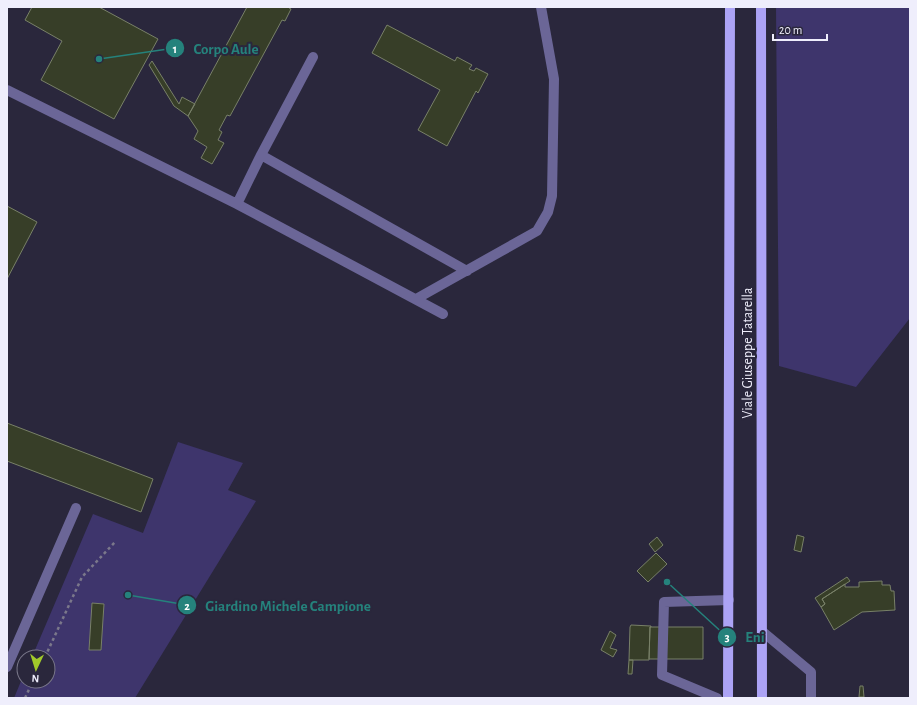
<svg xmlns="http://www.w3.org/2000/svg" width="917" height="705" viewBox="0 0 917 705" font-family="'Alegreya Sans',sans-serif">
	<style>
		.green { fill: #3e356c }
		.building { fill: #373e28; stroke: #788068 }
		.lines { fill: none; stroke-linecap: round; stroke-linejoin: round }
		.path { stroke: #7b788b; stroke-width: 2.5; stroke-dasharray: 3 3; stroke-linecap: butt }
		.minor { stroke: #6b6697; stroke-width: 10 }
		.major { stroke: #aca3f5; stroke-width: 10 }
		.labels { text-anchor: middle; dominant-baseline: central; stroke-width: 4; stroke-linejoin: round; paint-order: stroke }
		.street-label { font-size: 14px; fill: #efeefc; stroke: #2a273c }
		.leader { fill: none; stroke: #25827c; stroke-width: 1.5 }
		.callout-dot { fill: #25827c; stroke: #2a273c; stroke-width: 1.5 }
		.mark-label { font-size: 12px; text-anchor: middle; font-weight: bold; fill: #fff }
		.callout-label { font-size: 15px; text-anchor: middle; font-weight: bold; fill: #25827c; stroke: #2a273c; stroke-width: 4; stroke-linejoin: round; paint-order: stroke }
	</style>
	<rect width="100%" height="100%" fill="#2a273c"/>
	<path class="green" d="M776,7H910V318L856,387L779,366Z
		M178,442L243,463L228,490L256,501L135,698H14L24,674V681H48V657H32L93,514L143,533Z"/>
	<path class="building" d="M32,7H99L158,39L114,119L41,80L62,41L25,20Z
		M247,7H290L289,8L291,9L285,21L282,20L230,116L227,115L219,130L222,132L218,140L224,143L212,164L201,158L207,147L194,139L198,131L188,116Z
		M387,25L455,61L457,57L472,65L469,69L474,71L476,68L488,74L478,93L476,91L447,146L418,130L440,90L372,53Z
		M152,61L179,104L182,97L195,104L188,116L174,106L149,65Z
		M7,206L37,222L7,279Z
		M7,423L153,479L141,512L7,461Z
		M797,535L804,537L801,552L794,550Z
		M657,537L663,545L655,552L649,544Z
		M656,553L667,564L648,582L637,571Z
		M847,577L850,581L822,599L825,604L821,607L815,598Z
		M882,581V585H890L891,591H894L895,610L862,612L834,630L821,607L825,604L822,599L845,584V587H859V582Z
		M92,603L104,604L101,650H89Z
		M631,625L651,626V627H650L649,660H629L630,627Z
		M650,627H703V659H649Z
		M610,631L616,635L610,648L617,650L613,657L601,650Z
		M629,660H633L632,674H628Z
		M860,686H863L864,697H859Z"/>
	<g class="lines">
		<path class="path" d="M45,657L82,577L116,541
			M25,698L33,681"/>
		<path class="minor" d="M7,90L237,204L443,314
			M261,155L467,271
			M237,204L261,155L313,57
			M416,299L537,231L548,212L552,196L554,79L541,7
			M763,632L811,672V698
			M7,667L76,508
			M717,698L662,675L664,602L729,600"/>
		<path class="major" d="M761,7L762,698
			M728,698L730,7"/>
	</g>
	<g class="labels">
		<g class="street-label">
			<text transform="translate(748 353) rotate(-90)">Viale Giuseppe Tatarella</text>
		</g>
	</g>
	<path class="leader" d="M99 59L175 48M128 595L187 605M667 582L727 637"/>
	<g class="callout-dot">
		<circle cx="99" cy="59" r="4"/>
		<circle cx="128" cy="595" r="4"/>
		<circle cx="667" cy="582" r="4"/>
		<circle cx="175" cy="48" r="10"/>
		<circle cx="187" cy="605" r="10"/>
		<circle cx="727" cy="637" r="10"/>
	</g>
	<g class="mark-label">
		<text x="175" y="53">1</text>
		<text x="187" y="610">2</text>
		<text x="727" y="641">3</text>
	</g>
	<g class="callout-label">
		<text x="226" y="54">Corpo Aule</text>
		<text x="288" y="611">Giardino Michele Campione</text>
		<text x="755" y="642">Eni</text>
	</g>
	<rect width="917" height="705" fill="none" stroke="#efeefc" stroke-width="16"/>
	<g transform="translate(36 669) rotate(184)"><circle r="19" fill="#2a273c" stroke="#797789"/>
	<path d="M0-3L7 15L0 10L-7 15Z" fill="#a1c92a"/>
	<text y="-6" font-size="11" font-weight="bold" text-anchor="middle" fill="#efeefc">N</text>
	</g>
	<path d="M773 34v6h54v-6" fill="none" stroke="#efeefc" stroke-width="2"/>
	<text x="779" y="34" font-size="12" fill="#efeefc" stroke="#2a273c" stroke-width="3" paint-order="stroke">20 m</text>
</svg>
